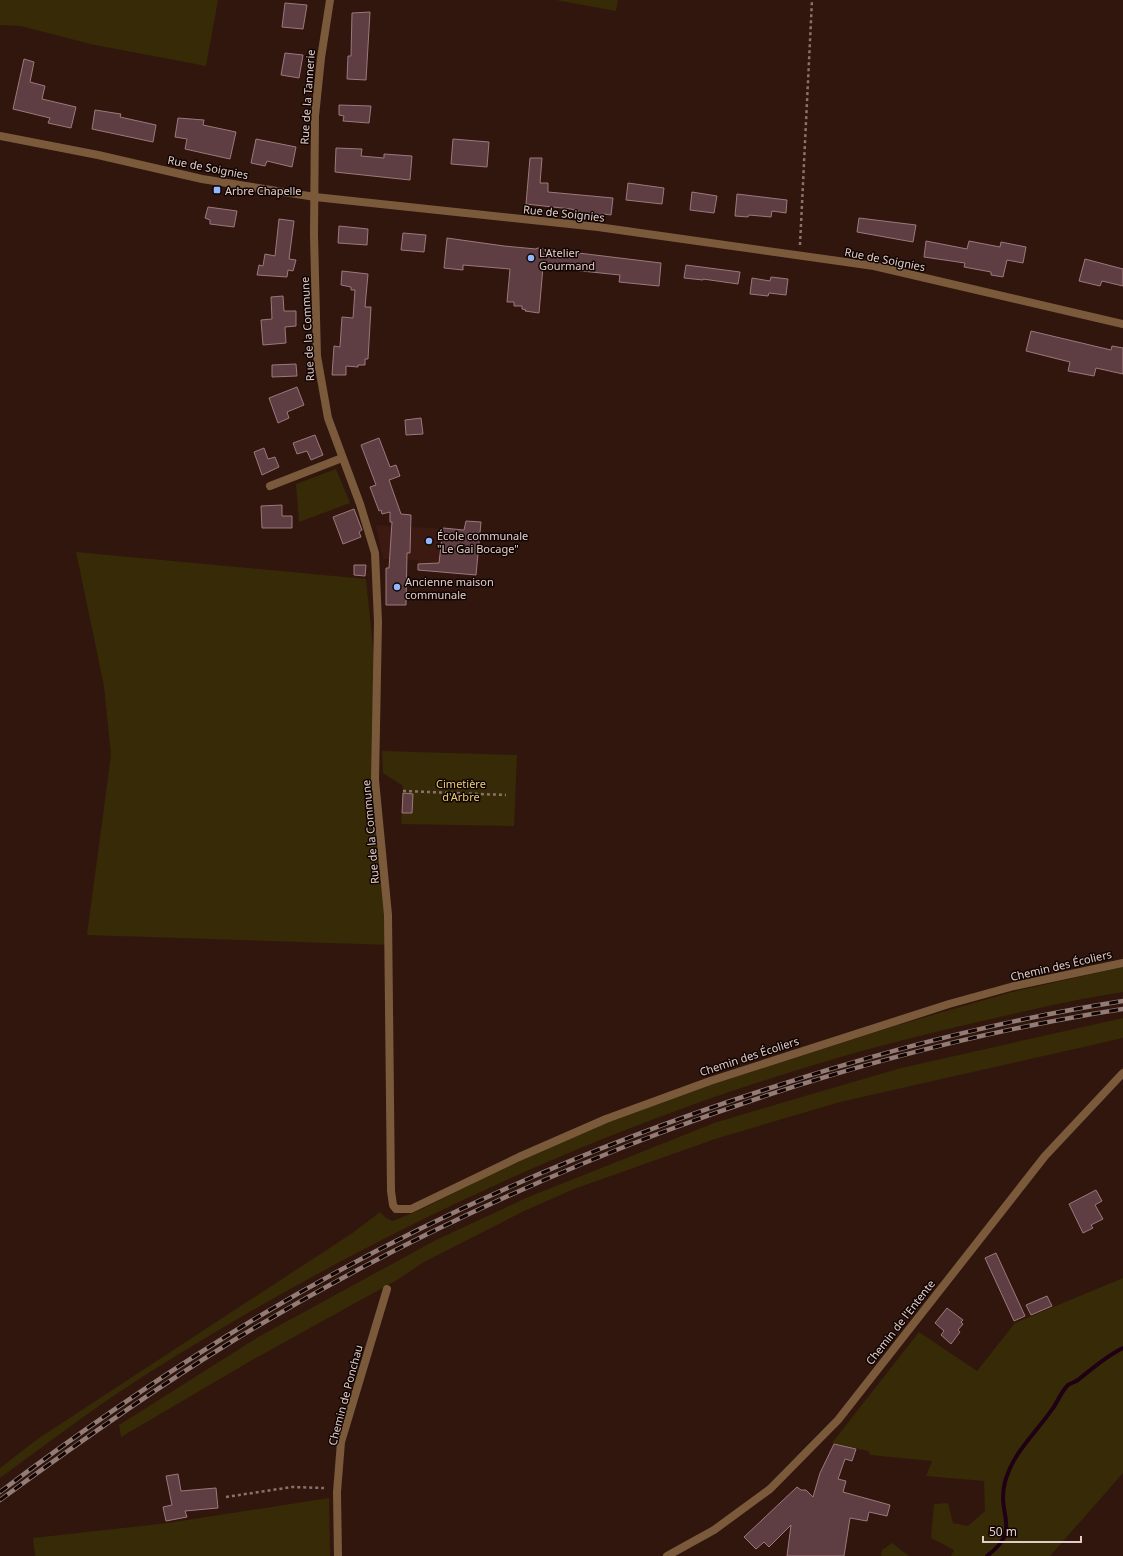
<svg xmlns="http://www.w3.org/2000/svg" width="1123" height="1556" viewBox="0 0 1123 1556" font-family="'Noto Sans',sans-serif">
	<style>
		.built { fill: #3c1a11 }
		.green { fill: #372a06 }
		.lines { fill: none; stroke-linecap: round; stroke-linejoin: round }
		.stream { stroke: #1f0014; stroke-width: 4 }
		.building { fill: #5e3e42; stroke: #9d787d }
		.path { stroke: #8a726c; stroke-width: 2.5; stroke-dasharray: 3 3; stroke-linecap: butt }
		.minor { stroke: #7b5a3c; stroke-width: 8 }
		.tertiary { stroke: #7b5a3c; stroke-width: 8 }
		.rail-casing { stroke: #937c76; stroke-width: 4.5 }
		.rail { stroke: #100503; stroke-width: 3; stroke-dasharray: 9; stroke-linecap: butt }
		.poi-dot { fill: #93b7fd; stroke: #100503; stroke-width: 1.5 }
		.labels { text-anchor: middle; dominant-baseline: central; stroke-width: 3; stroke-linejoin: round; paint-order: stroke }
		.street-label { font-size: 11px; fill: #e1cdc8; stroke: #100503 }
		.poi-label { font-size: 11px; fill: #e1cdc8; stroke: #100503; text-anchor: start }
		.park-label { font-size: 11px; fill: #eccc7a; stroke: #100503 }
	</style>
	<rect width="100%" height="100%" fill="#31160e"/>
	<path class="built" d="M466,521L481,522L476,575L417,571L418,560L383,559L376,525L464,530Z"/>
	<path class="green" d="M0,0H218L206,66L90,44L21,26L0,25Z
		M556,0H618L616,11Z
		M336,469L350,503L299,522L296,484Z
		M76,552L366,579L377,688L375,749L389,945L87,935L111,755L104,686Z
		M382,751L517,755L514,826L401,824L403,786L383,773Z
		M1123,967V992C1070,1000 1017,1013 965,1025C672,1092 401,1214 147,1374C96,1406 48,1443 0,1478V1468L39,1438L351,1234L380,1212L386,1218L393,1221L422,1209L528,1156L613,1120L707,1086L898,1025L1012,992Z
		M1123,1018V1038L840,1102L715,1139L574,1189L524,1211L424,1262L397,1280L254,1359L121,1437L119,1425L260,1336L436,1240L526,1198L714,1123L798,1098L901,1068Z
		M1123,1278V1473L1050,1556H951L954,1550L931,1538L934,1504L948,1503L953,1523L968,1526L985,1511L984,1481L926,1476L932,1461L870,1455L868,1451L832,1443L919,1332L977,1371L1015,1323Z
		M329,1498L330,1556H35L33,1538L168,1523Z
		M892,1543L909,1556H881L882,1550Z"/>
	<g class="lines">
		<path class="stream" d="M987,1556C1023,1529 996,1516 1005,1482C1013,1452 1036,1433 1053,1408C1058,1401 1061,1392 1068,1385C1071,1383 1075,1382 1078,1380C1093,1368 1106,1356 1123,1348"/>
	</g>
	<path class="building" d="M285,3L307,5L303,29L282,27Z
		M370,12L366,80L347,79L348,56H351L352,13Z
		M285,53L303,55L299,78L281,75Z
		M24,59L34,62L30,82L45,86L42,99L76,107L71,128L48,123L50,118L13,109Z
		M339,105L371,106L369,123L343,121L344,116L339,115Z
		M95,110L121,114L120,117L156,125L153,142L92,129Z
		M178,118L204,120L203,125L236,132L230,159L185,149L187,139L175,137Z
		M256,139L296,147L292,167L267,161L265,166L251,163Z
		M453,139L489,142L487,167L451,164Z
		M336,148L362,149L361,156L384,158V154L412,156L410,180L335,172Z
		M530,158H542L540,183H548V192L613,198L611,215L604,214V217L578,214V211L571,209L526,204Z
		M628,183L664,188L662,204L626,200Z
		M692,192L717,196L714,213L690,210Z
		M737,194L787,200L786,213L772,211L771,217L749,215L748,217L735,216Z
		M208,207L237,211L234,227L210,224V220L205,218Z
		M859,218L916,225L913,242L857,232Z
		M279,219L294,221L289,259L296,260L293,271L288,270L287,277L257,275L259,265L263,266L265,254L275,256Z
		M339,226L368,229L367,245L338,243Z
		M403,233L426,235L424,252L401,250Z
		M447,238L504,246L536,249L537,248L661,263L659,286L619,282L620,275L543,267L539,313L525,311L526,310L522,309V306H514V302H507L510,269L463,265V270L444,268Z
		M926,241L967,249L969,241L1000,247L1001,242L1026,247L1023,263L1007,260L1003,277L991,275V272L964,267L965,263L924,257Z
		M1085,259L1123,269V286L1102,281L1100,286L1079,281Z
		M686,265L740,272L738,284L703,279V280L684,278Z
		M342,271L368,274L365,307H371L368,359H365V365H358V367L346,366V375H332L334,346L340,347L342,317L353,318L355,290H351V287L341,285Z
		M771,277L788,279L786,295L769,293L768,296L750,294L752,278L770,281Z
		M283,296L284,311H296V326L285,327L286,343L263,345L261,320L272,319L271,297Z
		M1031,331L1111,350L1112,346L1123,348V374L1096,368L1094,376L1068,371L1070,362L1026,351Z
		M296,364L297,376L272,377V365Z
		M297,387L304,405L287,412L289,418L278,423L269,398Z
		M421,418L423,434L406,435L405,420Z
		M315,435L323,455L311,460L307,451L297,454L293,443Z
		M379,438L390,467L396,465L400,476L389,480L401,514L411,515L410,553H407L406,605H386V568H389L392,522H390V512L382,514L381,510L379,511L370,487L376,485L361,445Z
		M264,448L268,459L275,457L279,467L262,475L254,452Z
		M282,505V516H292V528H262L261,506Z
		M354,509L362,530L359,532L361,537L343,544L333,517Z
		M466,521L481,522L476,575L418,570V564L439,563L443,528L464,530Z
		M354,565H366L365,576L354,575Z
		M403,793L413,794L412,813H402Z
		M1096,1190L1102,1201L1095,1205L1103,1219L1091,1225L1093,1228L1083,1233L1069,1204Z
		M996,1253L1025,1316L1014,1321L985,1258Z
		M1047,1296L1052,1306L1031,1315L1026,1305Z
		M947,1308L963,1320L961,1322L963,1324L958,1330L960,1332L951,1344L941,1335L944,1331L935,1323Z
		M834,1444L856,1449L852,1461L845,1459L838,1479L846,1481L843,1492L890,1505L887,1516L869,1512L867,1521L850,1518L844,1556H787L791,1525L769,1547L764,1542L756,1549L744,1537L797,1487L801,1490H806L813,1497L820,1473Z
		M178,1474L181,1491L216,1488L218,1508L185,1511L187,1517L166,1521L163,1507L172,1505L166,1476Z"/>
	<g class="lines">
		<path class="path" d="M800,245L812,0
			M403,791L506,795
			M226,1497L292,1487L324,1488"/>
		<path class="minor" d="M330,0L321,58L315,116L314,235L317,356L328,418L360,504L375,553L378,622L375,780L388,915L391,1191L393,1205L396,1209H411L519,1157L606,1119L710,1081L949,1004L1014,986L1123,963
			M270,486L342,458
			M338,1556L337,1492L341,1442L387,1289"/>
		<path class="tertiary" d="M0,136L98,155L202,179L315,197L598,227L874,266L1123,324
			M667,1556L714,1530L770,1489L838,1420L1045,1156L1123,1073"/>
		<g class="rail-casing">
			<path id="rail" d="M0,1492C73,1437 148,1385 225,1337C394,1232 578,1150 767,1089C883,1051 1002,1020 1123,1001
				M0,1500C75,1445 151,1391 231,1342C497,1180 814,1057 1123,1009"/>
		</g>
		<use href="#rail" class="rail"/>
	</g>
	<g class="poi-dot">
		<rect x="213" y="186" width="8" height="8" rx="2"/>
		<circle cx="531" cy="258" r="4"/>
		<circle cx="429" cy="541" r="4"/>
		<circle cx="397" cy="587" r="4"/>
	</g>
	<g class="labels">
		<g class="street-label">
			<text transform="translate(307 97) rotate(-86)">Rue de la Tannerie</text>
			<text transform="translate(208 167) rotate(11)">Rue de Soignies</text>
			<text transform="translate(564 213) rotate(6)">Rue de Soignies</text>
			<text transform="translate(885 259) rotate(11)">Rue de Soignies</text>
			<text transform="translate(307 329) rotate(-93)">Rue de la Commune</text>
			<text transform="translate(370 832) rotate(-95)">Rue de la Commune</text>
			<text transform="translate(1061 965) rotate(-13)">Chemin des Écoliers</text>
			<text transform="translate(749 1056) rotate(-18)">Chemin des Écoliers</text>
			<text transform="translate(900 1322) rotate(-52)">Chemin de l'Entente</text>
			<text transform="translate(345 1395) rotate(-75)">Chemin de Ponchau</text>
		</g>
		<g class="poi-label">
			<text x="225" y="190">Arbre Chapelle</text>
			<text x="539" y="252">L'Atelier<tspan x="539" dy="13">Gourmand</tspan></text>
			<text x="437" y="535">École communale<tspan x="437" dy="13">"Le Gai Bocage"</tspan></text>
			<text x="405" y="581">Ancienne maison<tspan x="405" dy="13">communale</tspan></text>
		</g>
		<g class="park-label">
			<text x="461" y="783">Cimetière<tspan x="461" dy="13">d'Arbre</tspan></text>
		</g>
	</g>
	<path d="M983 1536v6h98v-6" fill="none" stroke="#e1cdc8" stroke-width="2"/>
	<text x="989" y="1536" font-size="12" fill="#e1cdc8" stroke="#100503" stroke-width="3" paint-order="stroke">50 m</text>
</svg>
